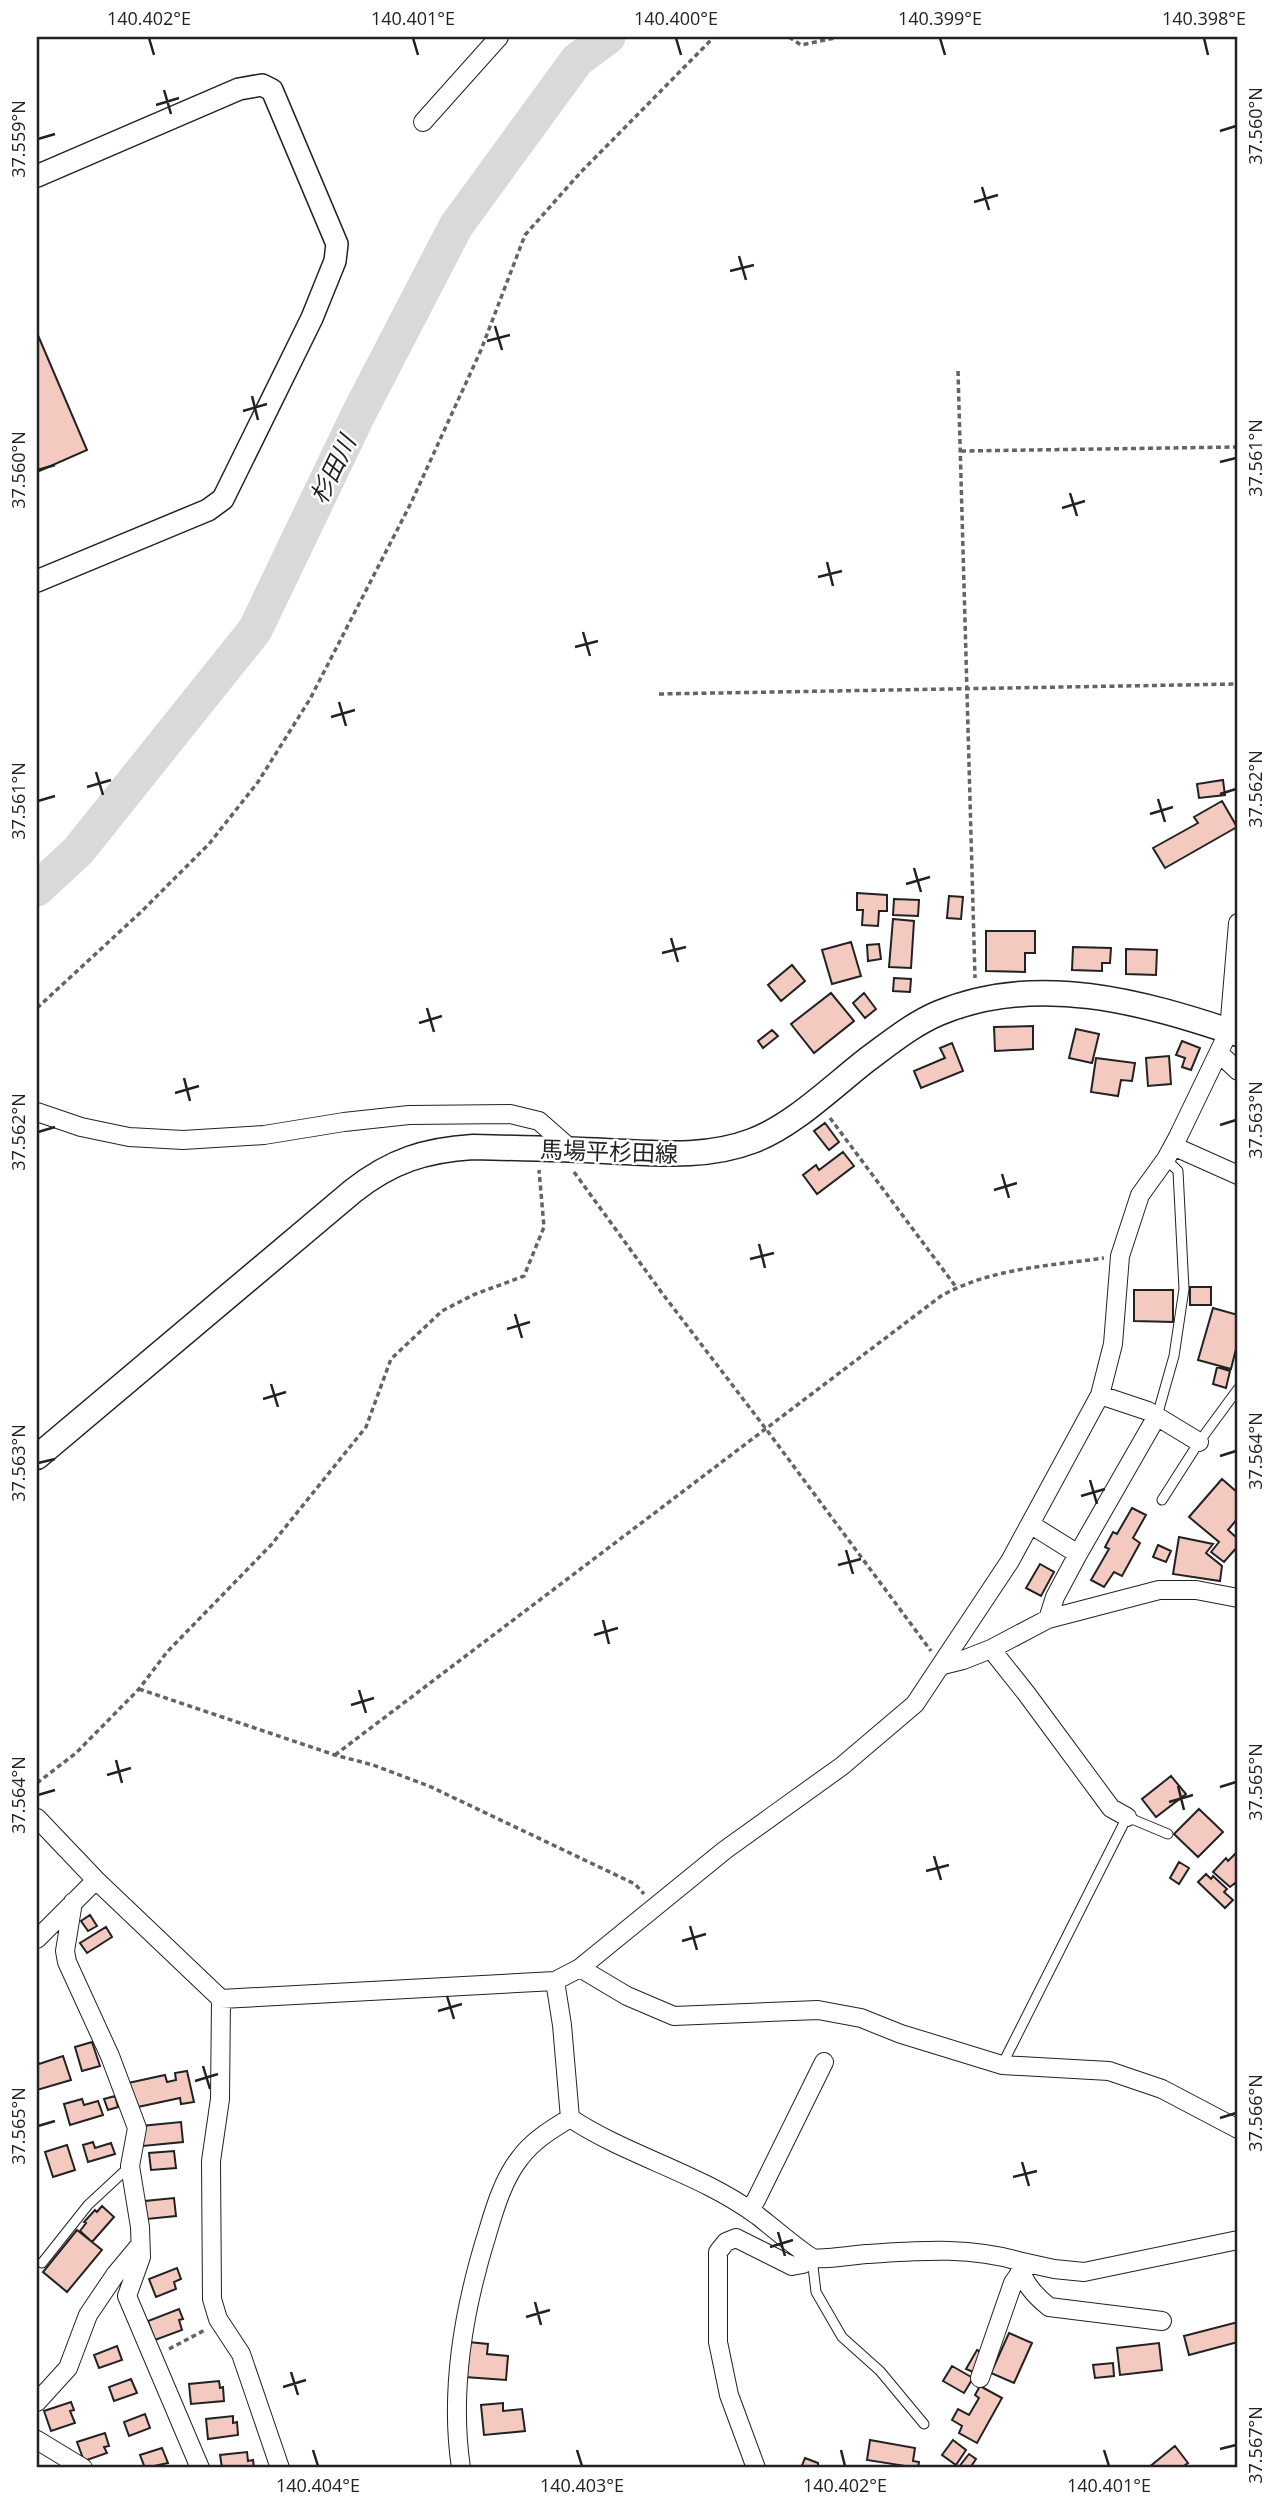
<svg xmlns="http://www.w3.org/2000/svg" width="1275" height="2505" viewBox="0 0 1275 2505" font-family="'Open Sans','Noto Sans JP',sans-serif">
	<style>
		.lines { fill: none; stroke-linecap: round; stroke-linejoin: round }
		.river { stroke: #d9d9d9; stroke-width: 35 }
		.building { fill: #f3c9c0; stroke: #222; stroke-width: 2 }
		.service-casing { stroke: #222; stroke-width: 11 }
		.minor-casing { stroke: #222; stroke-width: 20 }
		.tertiary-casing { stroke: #222; stroke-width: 24 }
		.secondary-casing { stroke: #222; stroke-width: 27 }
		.path { stroke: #646464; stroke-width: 3.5; stroke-dasharray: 5 3.5; stroke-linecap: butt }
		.service { stroke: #fff; stroke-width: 9 }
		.minor { stroke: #fff; stroke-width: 18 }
		.tertiary { stroke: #fff; stroke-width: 21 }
		.secondary { stroke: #fff; stroke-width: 24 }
		.ticks { fill: none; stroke: #222; stroke-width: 2.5 }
		.labels { text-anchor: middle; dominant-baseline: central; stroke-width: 5; stroke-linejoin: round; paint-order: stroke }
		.street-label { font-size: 23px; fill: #222; stroke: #fff }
		.water-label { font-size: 24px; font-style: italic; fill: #222; stroke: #fff }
		.neatline { fill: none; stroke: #222; stroke-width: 2.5 }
		.ticks-label { font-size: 18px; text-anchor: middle; fill: #222 }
	</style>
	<rect width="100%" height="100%" fill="#fff"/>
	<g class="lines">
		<path class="river" d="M37,889L78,851L255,630L359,413L456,226L577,60L608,37"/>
	</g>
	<path class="building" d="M37,333L87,450L37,472Z
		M1223,780L1225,795L1199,798L1197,784Z
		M1222,801L1237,827L1165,868L1153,848L1198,823L1194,817Z
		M857,893L887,895V911H879L878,926L862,925L863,910H857Z
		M949,896L963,897L961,919L947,918Z
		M894,899L919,900L918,916L893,915Z
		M893,919L914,921L911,968L889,967Z
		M986,931H1035V953H1025V972L986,971Z
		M851,942L861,976L832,984L822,950Z
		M879,944L881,959L868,961L867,945Z
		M1073,947L1111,948L1110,963H1102V971L1072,970Z
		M1126,949L1157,950L1156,975L1126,974Z
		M792,965L805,981L781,1001L768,985Z
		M894,978L911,979L910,992L893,991Z
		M831,993L854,1021L814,1053L791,1024Z
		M864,993L876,1009L865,1018L853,1003Z
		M1033,1026V1049L995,1051L994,1027Z
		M1076,1029L1099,1034L1092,1063L1069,1058Z
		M772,1030L778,1036L763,1048L758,1041Z
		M1182,1041L1200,1048L1191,1070L1182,1067L1185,1058L1176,1055Z
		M952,1043L963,1071L921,1088L914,1071L945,1058L940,1048Z
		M1169,1056L1171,1084L1148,1086L1146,1058Z
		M1096,1058L1135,1063L1132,1081L1121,1080L1118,1096L1091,1092Z
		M825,1123L839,1142L829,1150L814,1131Z
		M843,1152L854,1166L817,1194L803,1175L816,1165L819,1170Z
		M1190,1287H1211V1305H1190Z
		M1134,1290H1173V1322L1134,1321Z
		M1213,1308L1238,1315V1341L1231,1369L1198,1360Z
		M1217,1367L1230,1371L1226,1388L1213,1384Z
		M1222,1479L1238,1493V1518L1228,1530L1238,1539V1546L1224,1562L1211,1552L1219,1542L1189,1517Z
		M1132,1508L1146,1515L1133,1538L1140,1543L1122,1576L1114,1572L1104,1587L1091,1580L1109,1549L1105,1547L1113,1532L1117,1534Z
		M1179,1537L1213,1544L1206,1553L1222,1566L1220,1581L1173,1574Z
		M1158,1545L1171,1551L1166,1562L1153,1557Z
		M1040,1564L1054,1572L1041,1596L1026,1588Z
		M1171,1776L1186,1794L1156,1817L1142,1799Z
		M1199,1809L1223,1832L1198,1857L1174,1834Z
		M1238,1851V1886L1235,1883L1230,1887L1213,1872L1226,1858L1228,1861Z
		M1179,1862L1189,1868L1179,1884L1170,1878Z
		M1206,1874L1211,1879L1213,1876L1227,1889L1224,1892L1233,1900L1225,1908L1198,1882Z
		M90,1915L97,1926L88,1931L81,1921Z
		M106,1927L112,1937L87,1953L80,1943Z
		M92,2042L100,2066L82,2071L75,2047Z
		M63,2056L71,2080L37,2090V2060L39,2064Z
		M187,2071L194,2102L181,2104L180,2098L133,2108L128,2083L165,2075L167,2082L176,2080L175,2073Z
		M115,2096L118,2107L108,2110L104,2099Z
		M82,2099L84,2105L98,2101L103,2115L70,2125L64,2104Z
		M181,2122L183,2142L143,2146L141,2126Z
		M93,2142L95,2148L111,2143L115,2154L88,2162L83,2145Z
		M67,2145L75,2170L53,2177L45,2152Z
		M174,2151L176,2168L151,2170L149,2153Z
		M174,2198L176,2216L147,2219L145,2201Z
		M102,2206L114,2217L92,2242L80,2231L86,2223L84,2222L95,2210L97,2212Z
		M77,2230L102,2250L67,2292L43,2272Z
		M177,2268L181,2279L174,2282L176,2289L156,2297L149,2279Z
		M179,2309L183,2319L179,2320L182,2330L155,2340L148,2321Z
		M1238,2322V2342L1189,2355L1184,2336Z
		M1009,2333L1032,2343L1014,2383L991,2373Z
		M468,2342L488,2344L487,2354L508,2356L506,2380L465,2377Z
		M1159,2343L1162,2370L1120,2375L1117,2348Z
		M117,2346L122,2360L99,2368L94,2355Z
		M977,2350L983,2353L973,2372L966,2369Z
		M1113,2363L1114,2376L1095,2378L1093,2365Z
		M952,2366L973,2378L964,2393L943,2381Z
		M131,2379L137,2393L114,2401L109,2387Z
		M219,2381L220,2388L223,2387L224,2401L191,2404L189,2384Z
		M980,2386L1002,2398L977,2443L959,2433L962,2426L952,2420L958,2409L969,2415L979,2398L975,2395Z
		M71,2402L74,2410L70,2411L75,2423L51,2431L44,2411Z
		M503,2403V2411L522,2409L525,2431L484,2435L481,2405Z
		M145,2414L150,2428L129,2436L124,2422Z
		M233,2416V2423L237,2422L238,2435L208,2439L206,2419Z
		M105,2433L109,2446L104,2447L107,2453L84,2461L77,2442Z
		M870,2440L915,2448L913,2461L919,2462L918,2468H906V2466L867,2460Z
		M953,2440L966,2450L956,2465L942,2455Z
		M1175,2446L1188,2463L1181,2468H1148Z
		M162,2448L168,2463L145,2468L140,2455Z
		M247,2452L248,2461L253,2460L254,2468H222L220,2455Z
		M969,2454L976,2459L970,2468H958Z
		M805,2458L818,2463V2466L824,2468H801Z"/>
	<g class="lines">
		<g class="service-casing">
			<path id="service" d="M1157,1416L1174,1356L1184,1289L1178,1171L1166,1159
				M1162,1500L1199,1442L1238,1389
				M1002,2065L1127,1817L1168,1834
				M812,2258L816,2292L842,2337L880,2371L924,2424
				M42,2263L88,2205L130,2166"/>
		</g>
		<g class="minor-casing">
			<path id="minor" d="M423,122L499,37
				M1219,1053L1238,1071
				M37,1112L81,1127L129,1137L183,1140L264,1135L344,1122L409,1115L510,1114L539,1121L572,1150
				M1173,1146L1238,1175
				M1100,1395L1148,1411L1199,1442
				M1030,1524L1078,1554
				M1048,1619L1055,1597L1078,1554L1157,1416
				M991,1649L1026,1693L1111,1808L1127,1817
				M943,1665L963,1660L991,1649L1048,1619L1159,1590H1196L1238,1598
				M37,1818L96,1880L221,1999L555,1981L580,1968L725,1850L842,1766L915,1704L1010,1561L1100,1395L1113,1344L1120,1256L1140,1195L1166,1159L1178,1137L1229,1031L1238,923
				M73,1902L65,1951L67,1962L110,2056L137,2128L130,2166L140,2227L141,2257L127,2296L200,2468
				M37,1939L96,1880
				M580,1968L627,1996L674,2016L818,2010L861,2018L901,2034L1002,2065L1109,2071L1162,2089L1238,2129
				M221,1999L220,2099L211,2161L212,2299L218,2319L241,2354L280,2468
				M570,2118C629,2157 700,2173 758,2216C767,2223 805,2255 813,2258C822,2260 854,2255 866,2254C917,2251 968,2246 1018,2261C1022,2281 1033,2294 1049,2307L1162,2321
				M749,2210L756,2200L824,2062
				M1018,2261L1054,2269L1084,2272L1238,2240
				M980,2378L1013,2283L1020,2273
				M37,2402L68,2368L88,2315L115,2275L140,2245
				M37,2440L83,2468
				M461,2468C449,2388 464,2307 488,2231C495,2207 504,2178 520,2158C532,2141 552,2129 570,2118L562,2025L555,1981
				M756,2468L729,2395L718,2342V2252L726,2242L736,2238L792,2266L803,2264L812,2258"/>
		</g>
		<g class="tertiary-casing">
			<path id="tertiary" d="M37,176L239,89L262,85L272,90L337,244L335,261L312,318L223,499L208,510L37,581"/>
		</g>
		<g class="secondary-casing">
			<path id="secondary" d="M37,1457L353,1191C391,1161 425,1150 473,1147C517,1148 561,1149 605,1151C654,1153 705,1159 752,1141C793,1126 833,1086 868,1059C891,1042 913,1024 939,1013C1037,972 1143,1002 1238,1034"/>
		</g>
		<path class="path" d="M789,37L801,45L839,37
			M958,371L975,978
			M961,451L1238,447
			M659,694L1238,684
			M37,1008L141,912L209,844L258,782L310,699L411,503L481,350L525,235L580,173L714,37
			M830,1118L956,1287
			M574,1172L662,1293L766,1429L931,1651
			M139,1689L335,1755L373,1765L429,1786L635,1884L644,1894
			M335,1755L941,1296C991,1268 1049,1266 1104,1258
			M37,1783L76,1753L139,1689L167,1652L271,1545L366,1427L391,1359L442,1311L473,1295L524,1276L544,1227L539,1170
			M169,2349L205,2330"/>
		<use href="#service" class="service"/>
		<use href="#minor" class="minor"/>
		<use href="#tertiary" class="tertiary"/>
		<use href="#secondary" class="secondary"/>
	</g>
	<path class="ticks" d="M149,38L154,55M413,38L418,55M676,38L681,55M940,38L945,55M1204,38L1208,55M164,90L171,114M156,105L179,98M1220,131L1236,126M38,139L55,134M982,187L989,210M974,202L998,195M739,256L746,280M730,271L754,265M495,326L502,350M487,341L510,335M252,396L258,420M243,411L267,404M1220,462L1236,458M38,470L55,465M1070,493L1077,516M1062,508L1085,501M827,562L833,586M818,577L842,571M583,632L590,656M575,647L598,641M339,702L346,726M331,717L355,710M96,772L103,795M87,787L111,780M1220,794L1236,789M1158,799L1165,822M38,801L55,796M1150,814L1173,807M914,868L921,892M906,884L930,877M671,938L678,962M662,953L686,947M427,1008L434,1032M419,1023L442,1016M184,1078L190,1101M175,1093L199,1086M1220,1125L1236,1120M38,1132L55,1127M1002,1174L1009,1198M994,1190L1017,1183M759,1244L765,1268M750,1259L774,1253M515,1314L522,1338M507,1329L530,1322M271,1384L278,1407M263,1399L286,1392M1220,1456L1236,1451M38,1463L55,1459M1090,1480L1097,1504M1081,1496L1105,1489M846,1550L853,1574M838,1565L861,1559M603,1620L609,1644M594,1635L618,1628M359,1690L366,1713M351,1705L374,1698M116,1760L122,1783M107,1775L131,1768M1178,1786L1184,1810M1220,1787L1236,1782M38,1795L55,1790M1169,1802L1193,1795M934,1856L941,1880M926,1871L949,1865M690,1926L697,1950M682,1941L706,1934M447,1996L454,2019M438,2011L462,2004M203,2066L210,2089M195,2081L218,2074M1220,2118L1236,2113M38,2126L55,2121M1022,2162L1029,2186M1013,2177L1037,2171M778,2232L785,2256M770,2247L793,2240M535,2302L541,2325M526,2317L550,2310M291,2372L298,2395M283,2387L306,2380M1220,2449L1236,2445M313,2450L318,2466M577,2450L582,2466M841,2450L845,2466M1104,2450L1109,2466"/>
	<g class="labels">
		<g class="street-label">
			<text transform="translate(609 1151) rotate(2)">馬場平杉田線</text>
		</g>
		<g class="water-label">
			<text transform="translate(332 469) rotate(-64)">杉田川</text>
		</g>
	</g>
	<rect width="1275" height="2505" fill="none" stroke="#ffffff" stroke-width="77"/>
	<rect x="38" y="38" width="1198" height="2428" class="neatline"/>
	<g class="ticks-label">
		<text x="149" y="25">140.402°E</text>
		<text x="413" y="25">140.401°E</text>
		<text x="676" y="25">140.400°E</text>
		<text x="940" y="25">140.399°E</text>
		<text x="1204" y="25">140.398°E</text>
		<text transform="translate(1256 126) rotate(-90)" y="6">37.560°N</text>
		<text transform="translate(19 139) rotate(-90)" y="6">37.559°N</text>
		<text transform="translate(1256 458) rotate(-90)" y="6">37.561°N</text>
		<text transform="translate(19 470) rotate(-90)" y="6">37.560°N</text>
		<text transform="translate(1256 789) rotate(-90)" y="6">37.562°N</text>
		<text transform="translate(19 801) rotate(-90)" y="6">37.561°N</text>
		<text transform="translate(1256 1120) rotate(-90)" y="6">37.563°N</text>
		<text transform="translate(19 1132) rotate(-90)" y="6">37.562°N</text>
		<text transform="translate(1256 1451) rotate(-90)" y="6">37.564°N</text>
		<text transform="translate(19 1463) rotate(-90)" y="6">37.563°N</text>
		<text transform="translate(1256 1782) rotate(-90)" y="6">37.565°N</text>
		<text transform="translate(19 1795) rotate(-90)" y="6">37.564°N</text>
		<text transform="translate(1256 2113) rotate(-90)" y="6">37.566°N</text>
		<text transform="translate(19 2126) rotate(-90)" y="6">37.565°N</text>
		<text transform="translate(1256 2445) rotate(-90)" y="6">37.567°N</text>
		<text x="318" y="2492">140.404°E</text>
		<text x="582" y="2492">140.403°E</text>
		<text x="845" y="2492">140.402°E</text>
		<text x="1109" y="2492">140.401°E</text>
	</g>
</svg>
